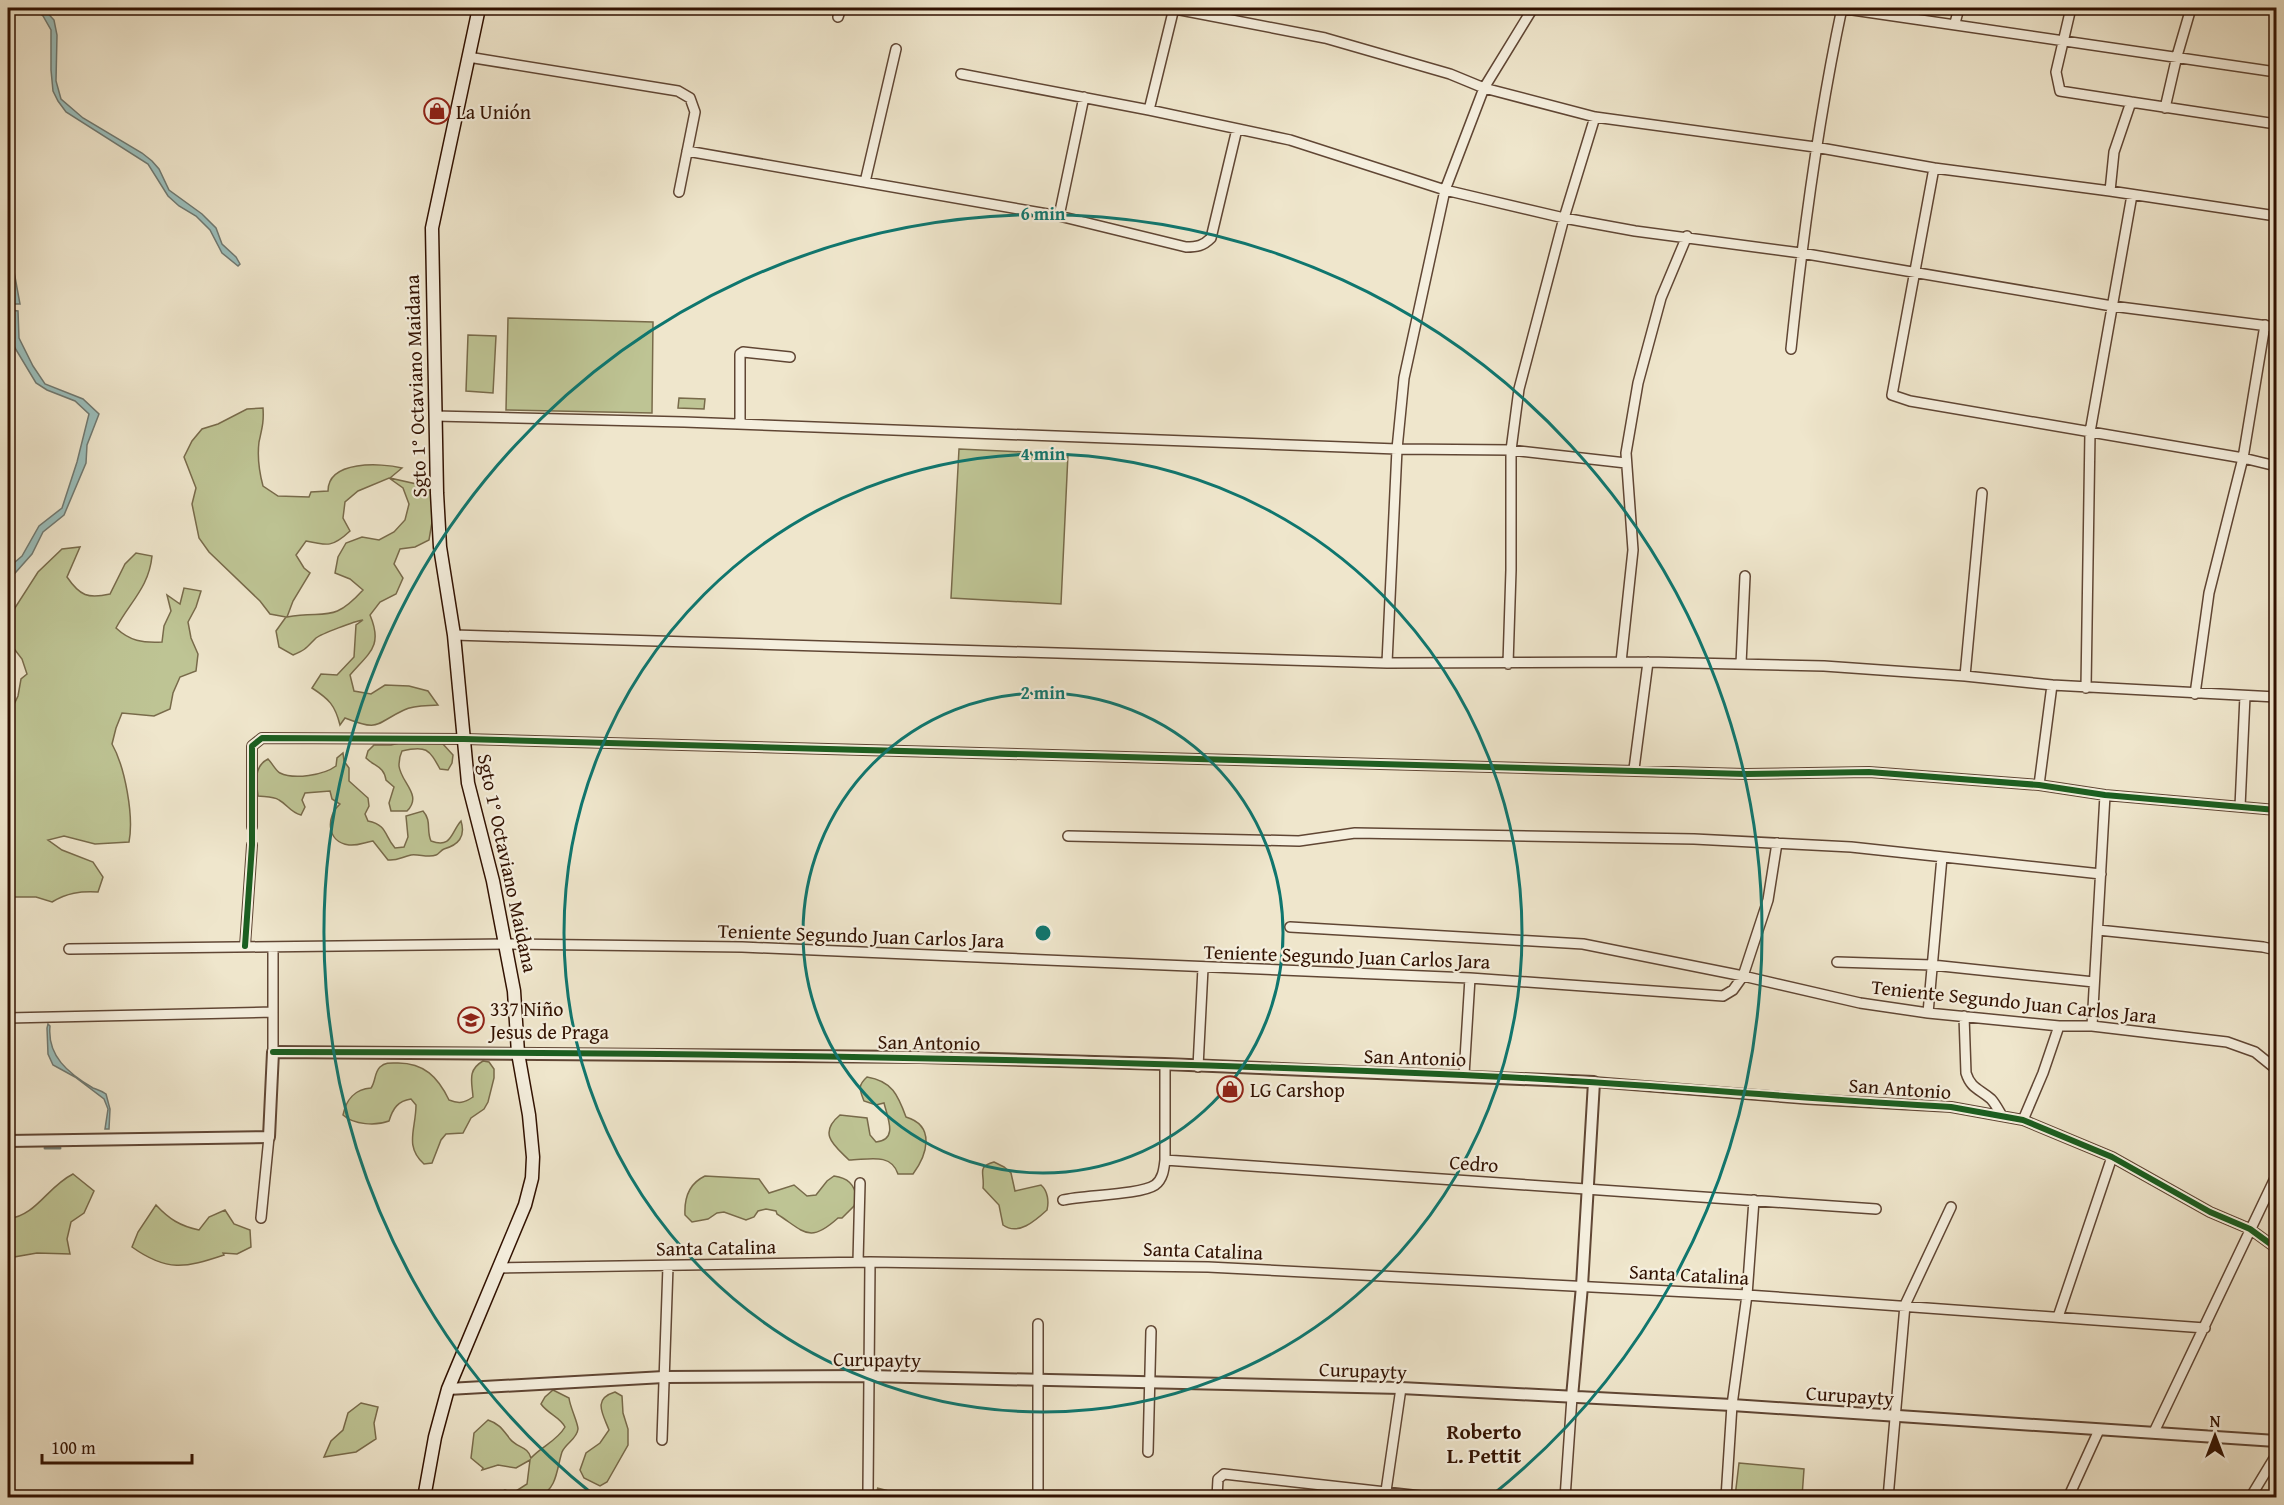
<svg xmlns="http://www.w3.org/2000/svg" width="2284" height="1505" viewBox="0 0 2284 1505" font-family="'Gentium Book Plus',serif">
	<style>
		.green { fill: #bec494; stroke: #786a4a; stroke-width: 1.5; fill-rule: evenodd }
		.water { fill: #9abebb; stroke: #707971; stroke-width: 1.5 }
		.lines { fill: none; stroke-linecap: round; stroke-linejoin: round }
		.stream { stroke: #707971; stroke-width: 3 }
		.minor-tunnel { stroke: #d2c6ae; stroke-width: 9; stroke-dasharray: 9 4.5; stroke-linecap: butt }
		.minor-casing { stroke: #604634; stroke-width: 12 }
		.tertiary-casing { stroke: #604634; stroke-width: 14 }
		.secondary-casing { stroke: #311101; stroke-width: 15 }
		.minor { stroke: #f5efde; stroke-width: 9 }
		.tertiary { stroke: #f5efde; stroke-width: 10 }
		.secondary { stroke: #f5efde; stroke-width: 12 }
		.cycleway-casing { stroke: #f5efde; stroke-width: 10 }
		.cycleway { stroke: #1b5e20; stroke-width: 6 }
		.ring { fill: none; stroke: #0f766e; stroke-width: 3 }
		.labels { text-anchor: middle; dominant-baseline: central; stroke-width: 4.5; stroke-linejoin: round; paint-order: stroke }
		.poi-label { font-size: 20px; fill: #311101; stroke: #f5efde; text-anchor: start }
		.street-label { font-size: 20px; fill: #311101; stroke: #f5efde }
		.neighbourhood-label { font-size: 21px; font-weight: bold; fill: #311101; stroke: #f5efde }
		.centre { fill: #0f766e; stroke: #f5efde; stroke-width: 3 }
		.ring-label { font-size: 18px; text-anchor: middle; font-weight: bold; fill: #0f766e; stroke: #f5efde; stroke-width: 4.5; stroke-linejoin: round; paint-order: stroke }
	</style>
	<rect width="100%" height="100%" fill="#efe6cc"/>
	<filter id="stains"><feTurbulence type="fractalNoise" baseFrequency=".00333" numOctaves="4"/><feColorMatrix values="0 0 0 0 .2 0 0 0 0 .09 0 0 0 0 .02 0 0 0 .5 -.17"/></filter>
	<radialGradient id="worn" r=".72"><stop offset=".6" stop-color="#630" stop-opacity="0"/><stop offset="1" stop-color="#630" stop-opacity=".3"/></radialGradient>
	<path class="green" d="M508,318L653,322L652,413L506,410Z
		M468,335L496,336L493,393L466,391Z
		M679,398L705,399L704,409L678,408Z
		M263,408C264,422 262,428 259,442C257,458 259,471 263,486L278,496L309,497L311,492L328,491C328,460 381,463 402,468L390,478L421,485L437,493L429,540L415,547L400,549L394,564L403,578L396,594L380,602L370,615C383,646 370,652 350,675L354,691L371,694L385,685L409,686L428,691L438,705C427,706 414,705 404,710C374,724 381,732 345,718L340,725C335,705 329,699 312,688L321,674L337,675L354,657L356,625L363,620C355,621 321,634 316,638C306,648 307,649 293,655L279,647L276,631L286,617L270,614L260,601L209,552L199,538L192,504L196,488L184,457L192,441L202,429L218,424L247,409ZM389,478L403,488L409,504L405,520L394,532L379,540L362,537L346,543L338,557L335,573L350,579L363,590C332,624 327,610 287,617L293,601L310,573L304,568L296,555L306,541C328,546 333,547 350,531L343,518L345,502L358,491Z
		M959,449L1068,454L1061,604L951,598Z
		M80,547L67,577C80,596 88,599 110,594L125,564L136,553L152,556C149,587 130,602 116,628C130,641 142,643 162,642L164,626L171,611L167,595L180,604L184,588L201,591L196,607L188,622L191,638L198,654L196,671L180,677L173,693L170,709L154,716L122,713L116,728L112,744C125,767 134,816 129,842L95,844L64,836L48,840L62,850L93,862L103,877L98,892C80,891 67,893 52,902L36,897H8V717L18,696L21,679L27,674L22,659L12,646L8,631L11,614L38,572L62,549Z
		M408,741L442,743L453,755L452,763L448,770L440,769C429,749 426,745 402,751C400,755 399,761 399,766C401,783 423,795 407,811H391L389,803L394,787L386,780C384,766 375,767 366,758L368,751L374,745H391Z
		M343,753L344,761L349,768V781L368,798L369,806L365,814L368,821C388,825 384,836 395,848L404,847L408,837L406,816L423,811C432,821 426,830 431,841C452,849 451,832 461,821C466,837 458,845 444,849C441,850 439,854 436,855C429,858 419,854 411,855C402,857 397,861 388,860L373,841C365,842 358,846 349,845C326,842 326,816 340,804L332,799L330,791L305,793L302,800L305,807L301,815C290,812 288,805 279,800C273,796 265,797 258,796C256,781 254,766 268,759C272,763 276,771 280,773C294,780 324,775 336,766L337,758Z
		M483,1061L489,1062L494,1069V1078L488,1102L484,1109L471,1118L463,1133L446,1134L441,1140L432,1163L424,1164C404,1146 416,1129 416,1105L411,1099C398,1101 393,1108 389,1121C376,1126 354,1125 343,1115C346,1100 355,1089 371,1088C376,1081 374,1073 380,1067C386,1062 391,1063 398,1063C424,1063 438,1077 449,1100C459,1104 464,1103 473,1097C472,1082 467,1070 483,1061Z
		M867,1077C892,1081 898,1095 906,1117C936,1126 927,1155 913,1174H898C891,1152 867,1160 849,1160C835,1146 817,1134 840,1115L867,1118L870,1135L876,1142C898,1140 888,1119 884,1103L876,1105L864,1101C860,1090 857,1086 867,1077Z
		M994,1162L1004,1167L1011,1173L1015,1191L1041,1185C1048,1191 1049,1202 1047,1210C1035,1221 1018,1236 1003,1225L999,1205L983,1188C985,1173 976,1167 994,1162Z
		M73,1174L94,1191L84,1213L71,1222L67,1239L70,1254L37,1253L8,1258V1219C37,1215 47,1187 73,1174Z
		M705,1176L759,1179L769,1193L794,1185L807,1196L816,1195L827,1181L834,1176C848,1178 854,1184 857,1198L854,1206L842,1218H838C809,1244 805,1232 777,1214L776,1211L766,1209L758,1211L754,1217L746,1220L724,1212L717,1213L708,1219L692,1222L685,1215C684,1196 690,1183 705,1176Z
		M156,1205C169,1219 180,1226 199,1230L209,1217L225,1210L234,1224L250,1230L251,1247L237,1254L223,1253L224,1255C185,1268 167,1272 132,1247L138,1232Z
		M553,1390L569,1398C570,1407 578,1423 578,1429C577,1439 566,1443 562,1452C557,1467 557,1490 540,1495L539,1497H499L498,1493L505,1490L513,1493L527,1484L530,1460L516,1468L498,1465L482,1470L483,1468L471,1458L474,1433L488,1420C500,1424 503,1430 510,1439C517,1448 528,1446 531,1458C542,1446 557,1441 565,1427C560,1417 548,1414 541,1404L545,1397Z
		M615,1392L622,1396L623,1413L628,1429V1445L607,1482L600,1486L584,1478L580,1470L586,1453L600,1443L609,1430C603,1414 592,1399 615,1392Z
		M361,1403L378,1407L374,1423L376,1439L356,1452L324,1457L331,1441L343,1430L348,1413Z
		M1739,1463L1804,1469L1802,1497H1735Z
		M877,1488L913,1497L870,1498L872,1493L879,1489Z"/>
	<path class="water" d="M34,8H43L54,20L57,35L56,81L61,99L83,118L142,153L152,161L159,169L169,190L202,214L216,228L222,244L236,257L240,264L238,266L222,253L210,230L196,216L179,206L168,196L148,164L66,112L58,101L53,91L51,70V30L43,16Z
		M8,251L13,266L20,304H12V292L8,273Z
		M10,310L18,311L19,338L33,366L45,384L83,399L99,414L87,445L86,463L64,515L43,532L32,554L8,581V568L22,556L39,526L62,508L77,462L89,414L75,401L47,390L36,383L12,343Z
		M48,1024L50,1026C47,1056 68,1073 93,1088C98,1090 102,1091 106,1094L110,1109L109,1129H105L108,1109L104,1099L75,1077L53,1065L48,1054L47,1028Z"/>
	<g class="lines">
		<path class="stream" d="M45,1148H60"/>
		<path class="minor-tunnel" d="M252,827V845"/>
		<g class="minor-casing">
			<path id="minor" d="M1170,8L1325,38L1450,74L1484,88L1595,117L1815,147L1934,168L2110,191L2276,216
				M1839,8L2276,72
				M2071,8L2056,72L2060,91L2131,102L2114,152L2110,191
				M838,17L841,8
				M1955,23L1959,8
				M468,57L678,91L690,98L695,112L679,192
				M961,74L1149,110L1290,140L1445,190L1564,218L1635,231L1801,253L2112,306L2276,327
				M2131,102L2276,124
				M2165,108L2177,56L2191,8
				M1149,110L1174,8
				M687,151L1059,216L1186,247C1197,247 1203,246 1211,238L1237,129
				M1934,168L1892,395L1910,401L2243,458L2276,466
				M865,182L896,49
				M1059,216L1084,97
				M1791,349C1803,234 1818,120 1842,8
				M435,416L684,422L1397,449L1511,450L1626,463
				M740,424V354L743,352L790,357
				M454,635L1387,663L1648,662L1824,666L1965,676L2052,685L2276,697
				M1621,662L1633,550L1626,453L1638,383L1661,298L1687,236
				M1387,663L1397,449L1404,378L1445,190L1484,88L1533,8
				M1508,664L1511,570V450L1519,389L1564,218L1595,117
				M1741,664L1745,576
				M1965,676L1982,493
				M2086,688L2090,432L2132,195
				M2195,694L2209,593L2243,458L2265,325
				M1634,769L1648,662
				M2039,785L2052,685
				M2240,807L2245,696
				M252,827V746L262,738L464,739L1746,774L1869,772L2039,785L2105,795L2276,810
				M1068,836L1299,841L1355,833L1694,839L1851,847L2101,874
				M1290,927L1583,944L1743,976L1860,1003L1928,1013L2059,1026H2092L2227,1042L2255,1052L2276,1069
				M2098,930L2263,947L2276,950
				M245,946L252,845
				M273,947V1052
				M69,949L507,944L742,947L1470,978L1723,996L1733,990L1743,976L1768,900L1777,843
				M1837,962L1932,965L2094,982
				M1928,1013L1942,857
				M1964,1016L1966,1073C1971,1089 1980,1089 1991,1099C1995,1103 1999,1111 2002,1116
				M8,1018L273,1012
				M2092,1026L2105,795
				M1165,1064V1160L1876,1209
				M1198,1067L1203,968
				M1464,1075L1470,978
				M1594,1082L1807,1099L1951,1107L2023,1120L2112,1157L2210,1212L2250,1229L2276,1248
				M2023,1120L2043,1073L2059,1026
				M1063,1200C1084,1195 1140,1195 1155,1185C1163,1179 1164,1169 1165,1160
				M261,1218L269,1137
				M858,1262L860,1183
				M499,1268L870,1262L1208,1267L1747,1295L2205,1328
				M2058,1317L2112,1157
				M1038,1324V1498
				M2154,1432L2276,1176
				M662,1440L668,1266
				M1148,1452L1151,1331
				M868,1491L870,1262
				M1386,1491L1401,1388
				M1217,1498L1218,1479L1224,1474L1439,1498
				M1565,1498L1572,1397
				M1726,1498L1732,1405L1747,1295L1754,1200
				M1888,1498L1905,1305L1951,1207
				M2068,1498L2099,1430
				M2250,1498L2276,1455"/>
		</g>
		<g class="tertiary-casing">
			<path id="tertiary" d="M8,1141L269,1137L273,1052L920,1057L1165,1064L1594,1082L1582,1286L1572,1397
				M448,1389L664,1377L868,1376L1401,1388L1732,1405L2276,1441"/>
		</g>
		<g class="secondary-casing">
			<path id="secondary" d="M424,1498L435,1437L448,1389L525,1205L532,1178L533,1157L529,1115L518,1053L514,991L493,881L468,783L454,635L440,547L437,493L432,228L479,8"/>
		</g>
		<use href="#minor" class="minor"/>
		<use href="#tertiary" class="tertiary"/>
		<use href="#secondary" class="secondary"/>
		<g class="cycleway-casing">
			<path id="cycleway" d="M245,946L252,845V746L262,738L464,739L1746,774L1869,772L2039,785L2105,795L2276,810
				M273,1052C670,1052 1067,1058 1463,1075C1626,1082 1788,1098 1951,1107L2023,1120L2112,1157L2210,1212L2250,1229L2276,1248"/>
		</g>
		<use href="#cycleway" class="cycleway"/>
	</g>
	<g class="ring">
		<circle cx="1043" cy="933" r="240"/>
		<circle cx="1043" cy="933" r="479"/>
		<path d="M595 1496A719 719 0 1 1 1491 1496"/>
	</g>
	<defs>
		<g id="shop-ring" transform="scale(1.35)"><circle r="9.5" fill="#f5efde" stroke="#8f2418" stroke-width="1.5"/><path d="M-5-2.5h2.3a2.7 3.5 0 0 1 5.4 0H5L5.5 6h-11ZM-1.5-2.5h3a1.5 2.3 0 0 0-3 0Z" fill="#8f2418"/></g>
		<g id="school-ring" transform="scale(1.35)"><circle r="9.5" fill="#f5efde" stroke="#8f2418" stroke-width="1.5"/><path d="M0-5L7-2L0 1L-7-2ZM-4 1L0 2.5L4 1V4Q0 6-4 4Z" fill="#8f2418"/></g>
	</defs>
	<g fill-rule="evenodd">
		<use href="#shop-ring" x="437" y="111"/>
		<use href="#school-ring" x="471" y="1020"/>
		<use href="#shop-ring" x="1230" y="1089"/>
	</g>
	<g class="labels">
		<g class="poi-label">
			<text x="456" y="111">La Unión</text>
			<text x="490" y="1008">337 Niño<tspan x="490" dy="23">Jesus de Praga</tspan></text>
			<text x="1250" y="1089">LG Carshop</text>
		</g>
		<g class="street-label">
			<text transform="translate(415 386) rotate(-92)">Sgto 1° Octaviano Maidana</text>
			<text transform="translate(508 863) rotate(78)">Sgto 1° Octaviano Maidana</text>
			<text transform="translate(861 935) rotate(2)">Teniente Segundo Juan Carlos Jara</text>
			<text transform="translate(1347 956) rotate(2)">Teniente Segundo Juan Carlos Jara</text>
			<text transform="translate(2014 1001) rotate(6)">Teniente Segundo Juan Carlos Jara</text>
			<text transform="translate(929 1042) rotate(1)">San Antonio</text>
			<text transform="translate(1415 1057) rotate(2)">San Antonio</text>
			<text transform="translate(1900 1088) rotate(4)">San Antonio</text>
			<text transform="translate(1474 1163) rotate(4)">Cedro</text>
			<text transform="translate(716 1247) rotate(-1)">Santa Catalina</text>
			<text transform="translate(1203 1250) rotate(2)">Santa Catalina</text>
			<text transform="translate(1689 1274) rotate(3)">Santa Catalina</text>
			<text transform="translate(877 1359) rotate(1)">Curupayty</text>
			<text transform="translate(1363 1370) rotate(2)">Curupayty</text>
			<text transform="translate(1850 1395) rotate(4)">Curupayty</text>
		</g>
		<g class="neighbourhood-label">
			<text x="1484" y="1431">Roberto<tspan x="1484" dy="24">L. Pettit</tspan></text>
		</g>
	</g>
	<circle cx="1043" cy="933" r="9" class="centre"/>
	<g class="ring-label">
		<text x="1043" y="220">6 min</text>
		<text x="1043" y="460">4 min</text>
		<text x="1043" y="699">2 min</text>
	</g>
	<rect width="2284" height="1505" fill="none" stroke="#efe6cc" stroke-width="30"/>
	<rect x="9" y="9" width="2266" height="1487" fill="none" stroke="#311101" stroke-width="3"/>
	<rect x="15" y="15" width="2254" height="1475" fill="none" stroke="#311101" stroke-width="1.5"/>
	<g transform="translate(2215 1436)" stroke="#f5efde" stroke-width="4.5" paint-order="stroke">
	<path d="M0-4.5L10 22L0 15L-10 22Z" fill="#311101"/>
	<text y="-9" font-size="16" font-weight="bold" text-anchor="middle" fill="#311101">N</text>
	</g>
	<path d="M42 1454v9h150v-9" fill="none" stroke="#311101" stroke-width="3"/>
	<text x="51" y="1454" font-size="18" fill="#311101" stroke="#f5efde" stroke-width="4.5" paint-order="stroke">100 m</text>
	<rect width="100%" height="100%" filter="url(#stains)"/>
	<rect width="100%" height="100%" fill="url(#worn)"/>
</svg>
